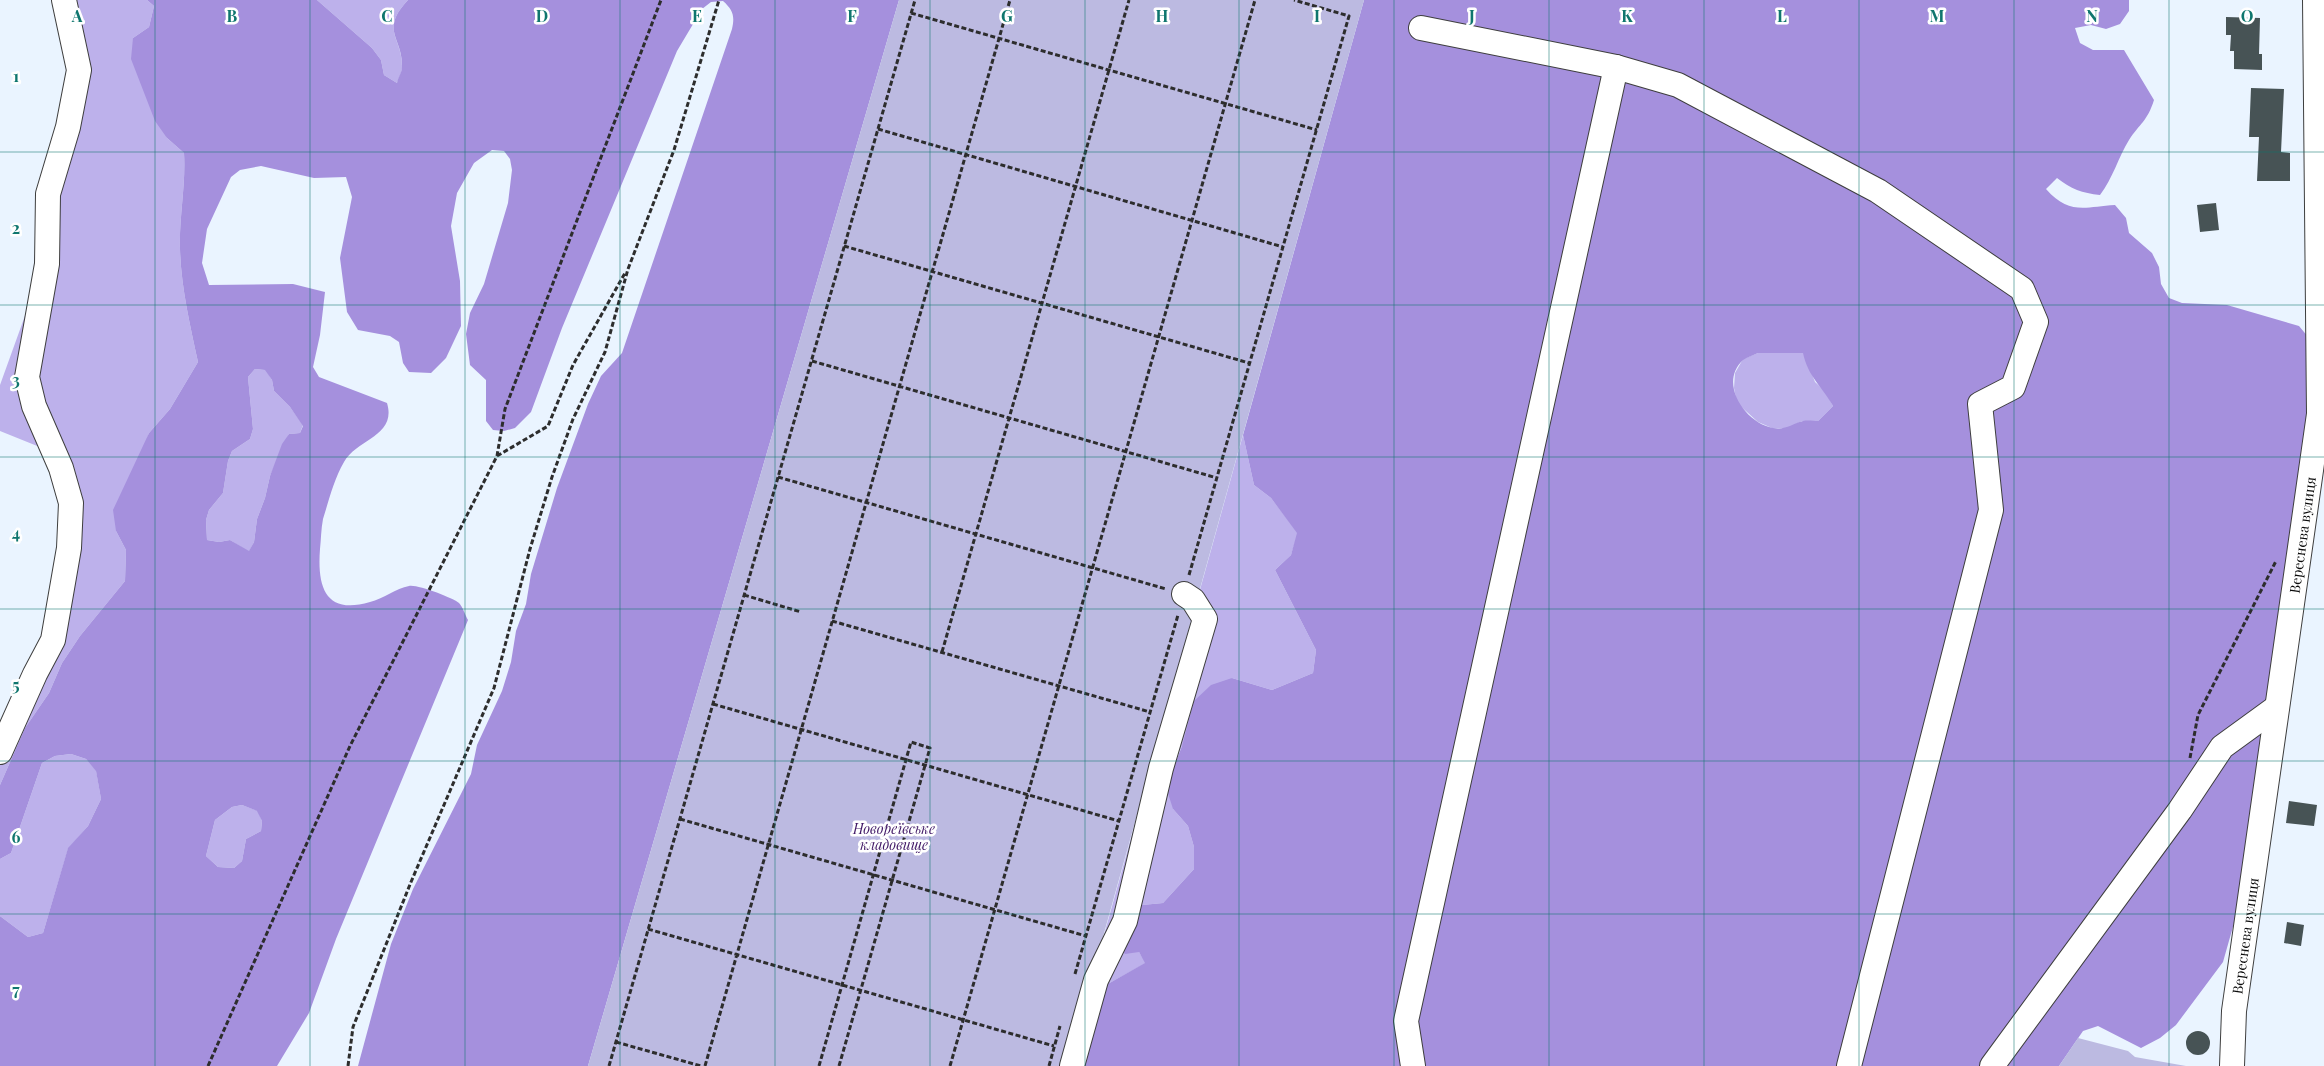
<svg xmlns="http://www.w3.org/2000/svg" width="2324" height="1066" viewBox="0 0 2324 1066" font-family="'Playfair Display',serif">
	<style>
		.green { fill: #bdb1eb }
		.forest { fill: #a590dd; fill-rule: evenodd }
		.cemetery { fill: #bcbae1 }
		.building { fill: #475355 }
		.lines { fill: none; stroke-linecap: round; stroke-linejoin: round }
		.minor-casing { stroke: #3e3e3e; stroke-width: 26 }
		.path { stroke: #2d2d2d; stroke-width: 3; stroke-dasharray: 5 2.5; stroke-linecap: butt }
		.minor { stroke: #fff; stroke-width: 24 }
		.grid { fill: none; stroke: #0f766e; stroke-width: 1; stroke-opacity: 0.55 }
		.labels { text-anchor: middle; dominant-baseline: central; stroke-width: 5; stroke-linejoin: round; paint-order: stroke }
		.street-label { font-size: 14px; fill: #0b0b0b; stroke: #fff }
		.park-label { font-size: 14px; font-style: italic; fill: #411866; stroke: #fff }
		.grid-label { font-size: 16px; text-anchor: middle; font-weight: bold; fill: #0f766e; stroke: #fff; stroke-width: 5; stroke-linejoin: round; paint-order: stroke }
	</style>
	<rect width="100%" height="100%" fill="#eaf4ff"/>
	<path class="green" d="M61,0H147L154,6L149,27L133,38L167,138L184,153C186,185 179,217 180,249C181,287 190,325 198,362L170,409L149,433L116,531L126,550L125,581L80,636L62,663L49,693L25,728L0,785V740L58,595L62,456L0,431V385L31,299L40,196L75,68Z
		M317,0H408C379,31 403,37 402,68C402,72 399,78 397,83L384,75L381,60L372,48Z
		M1758,353H1804L1815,382L1826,392L1833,406L1818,421H1802L1788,428H1772L1758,422L1737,403L1734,388L1735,373L1743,359Z
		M255,369L266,370L272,380L274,391L290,407L303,425L300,433L289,434L270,476L265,498L257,519L254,542L249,552L230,540L219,542L207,540L206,520L209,510L223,493L228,461L232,451L250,439L253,429L248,377Z
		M1243,435L1254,485L1271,498L1298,533L1291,555L1275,570L1316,650L1313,673L1272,690L1232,678L1182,746L1173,766V809L1188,826L1194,847V869L1163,903L1142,905L1139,952L1146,963L1106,985L1089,989Z
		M71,754L86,759L96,770L101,799L88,826L68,849L43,933L28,937L0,916V859L11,853L42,763L55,756Z
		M242,805L258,811L262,821L261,831L246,839L242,861L234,868L218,867L206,856L215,820L232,807Z"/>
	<path class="forest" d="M147,0H317L372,48L381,60L384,75L397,83C398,78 402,72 402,67C403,37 379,31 408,0H899L588,1066H358L391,944L413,889L471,774L477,745L502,691L511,662L516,631L526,604L531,574L557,488L588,404L601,376L622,353L732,29C735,16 733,10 723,1L711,2L702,9L677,51L562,328L531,412L515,428L504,431L493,430L486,421V380L470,365L466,334L470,313L484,284L508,203L512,170L510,159L504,151L492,150L474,163L457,193L451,226L460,281L461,326L446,358L431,373L409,372L403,363L399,342L390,336L358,330L347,312L340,258L352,197L346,177L314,178L261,166L240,170L231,177L207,229L202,263L209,285L293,284L325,292L320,335L313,367L319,377L387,403C397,436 357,439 344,462C334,479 329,500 323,519C321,529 321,540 320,549C317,588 326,615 370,602C383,599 396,588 409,586C417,584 453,598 459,603C463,607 465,615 468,620L336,939L309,1013L277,1066H0V916L28,937L43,933L68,848L88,826L101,799L96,771L86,759L71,754L55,756L42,763L11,853L0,859V785L25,728L49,693L62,663L80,636L125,581L126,550L116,531L113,510L149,433L170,409L198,362C190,325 181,287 180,249C179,217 186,185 184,153L167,138L155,121L131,59L133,38L149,27L154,6ZM255,369L265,370L272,380L274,391L290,407L303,426L300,433L289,434L282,444L270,476L265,498L257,519L254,542L249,551L230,540L219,542L207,540L206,520L209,510L223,493L228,461L232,451L250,439L253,429L248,377ZM242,805L257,811L262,821L261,831L246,839L242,861L234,868L218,867L206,856L215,820L232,807Z
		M1364,0H2129V11L2120,24L2106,29L2091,25L2075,28L2080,43L2093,50H2124L2154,100C2147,122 2140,123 2129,140C2118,158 2113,178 2100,195C2082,193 2071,189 2057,178L2046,189C2069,215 2084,207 2115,205L2126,218L2129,233L2152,253L2159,267L2161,284L2169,298L2182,303L2227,305L2299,326L2309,338L2317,384L2249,870L2223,962L2176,1025L2160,1038L2141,1048L2098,1026L2083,1031L2059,1066H1067L1106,985L1145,963L1139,952L1125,954L1113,935L1121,914L1142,905L1163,903L1194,869V847L1188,826L1173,809L1166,787L1182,746L1194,701L1211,685L1232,678L1272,690L1313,673L1316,650L1275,570L1291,555L1297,533L1271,498L1254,485L1243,435ZM1758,353H1803C1808,377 1822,386 1833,406L1818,421C1814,421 1807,420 1803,421C1791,424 1787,430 1773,428C1745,423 1718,383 1743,360C1747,357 1754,355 1758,353Z"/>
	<path class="cemetery" d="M899,0H1364L1067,1066H588Z
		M2078,1038L2128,1051L2135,1057L2186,1066H2059Z"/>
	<path class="building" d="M2226,17L2260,18L2259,54H2262V70L2234,69V51H2230L2231,35H2226Z
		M2251,88L2284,89L2281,152L2290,153V181H2257L2259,137H2249Z
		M2216,203L2219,230L2200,232L2197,205Z
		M2289,801L2317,805L2314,826L2286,823Z
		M2287,922L2304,925L2301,946L2284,943Z
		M2186 1043a12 12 0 1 1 24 0a12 12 0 1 1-24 0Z"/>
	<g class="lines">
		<g class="minor-casing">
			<g id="minor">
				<path d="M1421,28L1616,67L1678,85L1878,191L2022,289L2036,322L2013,387L1980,404L1991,510L1849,1066"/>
				<path d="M0,752L35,674L53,640L69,548L71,503L61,468L34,406L27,377L47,264L48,194L68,127L79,70L64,0"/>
				<path d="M1072,1066L1096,980L1125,921L1161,768L1205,619L1193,600L1184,594"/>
				<path d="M1413,1066L1406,1021L1616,67"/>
				<path d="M1992,1066L2180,810L2222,747L2277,707"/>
				<path id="s1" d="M2232,1066L2234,1011L2319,414L2315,0"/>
			</g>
		</g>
		<path class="path" d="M911,13L1317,130
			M878,129L1283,247
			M844,246L1249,363
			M812,361L1217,478
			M497,456L548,426L573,365L625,273
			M778,477L1166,589
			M1189,575L1349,16L1294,0
			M744,595L801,612
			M832,621L1150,712
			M942,652L1129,0
			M713,704L1119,821
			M2190,758L2198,715L2276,561
			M680,819L1086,936
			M648,929L1054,1046
			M1075,974L1178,615
			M616,1042L701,1066
			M208,1066L350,746L497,456L505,409L661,0
			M348,1066L353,1027L411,882L494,688L530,549L552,477L573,419L605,352L628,269L674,150L719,0
			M609,1066L915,0
			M705,1066L1010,0
			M819,1066L911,742L930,748L839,1066
			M950,1066L1255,0
			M1049,1066L1060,1026"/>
		<use href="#minor" class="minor"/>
	</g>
	<path class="grid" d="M155,0V1066M310,0V1066M465,0V1066M620,0V1066M775,0V1066M930,0V1066M1085,0V1066M1239,0V1066M1394,0V1066M1549,0V1066M1704,0V1066M1859,0V1066M2014,0V1066M2169,0V1066M0,152H2324M0,305H2324M0,457H2324M0,609H2324M0,761H2324M0,914H2324"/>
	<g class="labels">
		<g class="street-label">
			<text stroke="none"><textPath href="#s1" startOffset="536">Вереснева вулиця</textPath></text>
			<text stroke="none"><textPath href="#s1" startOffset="131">Вереснева вулиця</textPath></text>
		</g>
		<g class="park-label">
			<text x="894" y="828">Новореївське<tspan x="894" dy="16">кладовище</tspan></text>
		</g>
	</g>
	<g class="grid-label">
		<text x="77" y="22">A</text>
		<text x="232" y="22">B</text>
		<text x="387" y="22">C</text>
		<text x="542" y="22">D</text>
		<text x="697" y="22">E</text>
		<text x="852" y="22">F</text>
		<text x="1007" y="22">G</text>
		<text x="1162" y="22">H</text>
		<text x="1317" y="22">I</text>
		<text x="1472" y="22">J</text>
		<text x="1627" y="22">K</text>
		<text x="1782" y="22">L</text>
		<text x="1937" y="22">M</text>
		<text x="2092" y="22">N</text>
		<text x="2247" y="22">O</text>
		<text x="16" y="82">1</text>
		<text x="16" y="234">2</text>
		<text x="16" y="386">3</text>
		<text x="16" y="539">4</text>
		<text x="16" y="691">5</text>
		<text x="16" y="843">6</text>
		<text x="16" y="996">7</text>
	</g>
</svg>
